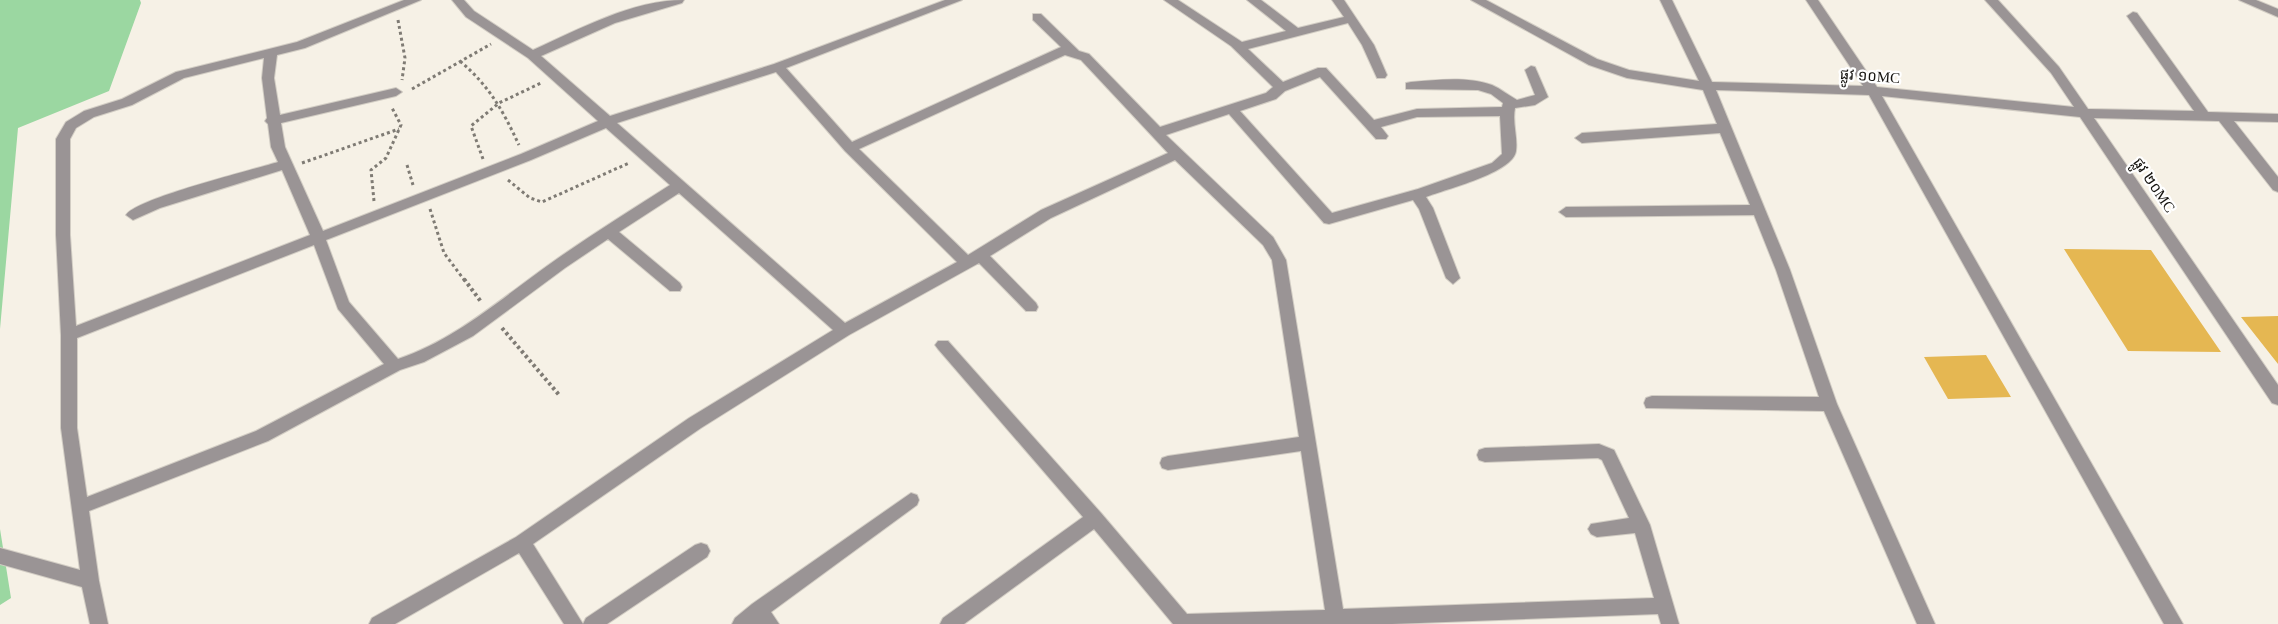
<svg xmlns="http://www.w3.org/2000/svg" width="2278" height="624" viewBox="0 0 2278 624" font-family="'Times New Roman','Noto Sans Khmer',serif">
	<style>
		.green { fill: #9bd7a1 }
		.building { fill: #e5b752 }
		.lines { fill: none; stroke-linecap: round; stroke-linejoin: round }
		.minor-casing { stroke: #d2cdc4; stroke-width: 2 }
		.path-far1 { stroke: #7f7b74; stroke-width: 3; stroke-dasharray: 3 3; stroke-linecap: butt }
		.path { stroke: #7f7b74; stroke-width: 4; stroke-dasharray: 3 3; stroke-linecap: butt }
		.minor { fill: #9a9495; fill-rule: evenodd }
		.labels { text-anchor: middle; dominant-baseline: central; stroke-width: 4.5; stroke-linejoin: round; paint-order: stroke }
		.street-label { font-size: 15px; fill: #15130f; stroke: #fff }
	</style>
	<rect width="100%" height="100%" fill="#f6f1e6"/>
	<path class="green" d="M0,0H140L141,3L109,91L18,128L0,329Z
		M0,529L11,598L0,605Z"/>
	<path class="building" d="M2064,249L2151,250L2221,352L2128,351Z
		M2278,316V364L2241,317Z
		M1986,355L2011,397L1948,399L1924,357Z"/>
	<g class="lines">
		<g class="minor-casing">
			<path id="minor" d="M404,0H421L305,48L277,55L274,78L280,115L396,88L402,92L396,96L281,123L285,147L323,231L521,154L598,121L528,58L466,17L452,0H464L474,11L533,50C580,29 632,0 684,0L682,3L615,23L541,56L610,116L774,64L945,0H962L786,68L852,142L1061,47L1033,20V14H1041L1079,51L1089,54L1160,127L1266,93L1273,87L1231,46L1164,0H1178L1242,42L1286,31L1247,0H1261L1298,28L1344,17L1332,0H1344L1374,45L1387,75L1385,78H1377L1362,45L1348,23L1248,49L1283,82L1318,68H1326L1374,120L1417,109L1502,107L1503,103L1491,94L1478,90L1406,89V83L1411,82C1438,80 1466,76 1492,85C1501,89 1508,95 1517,100L1535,95L1525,70L1531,66L1535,67L1548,97L1535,105L1515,108C1512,123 1518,137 1516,151C1513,173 1446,189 1426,197L1433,208L1460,278L1453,284L1446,278L1419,209L1413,200L1329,224L1324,223L1229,114L1166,135L1273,237L1286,260L1343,609L1654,598L1635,533L1597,537L1591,534L1588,529L1591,524L1629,518L1602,460L1598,458L1485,462L1479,460L1477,455L1479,450L1485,448L1599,444L1614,450L1650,525L1679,624H1661L1658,614L1392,624H1173L1094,529L964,624H940L943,618L1083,517L938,349L935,345L938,341H948L1101,513L1187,614L1325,610L1301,451L1168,470L1162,468L1160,463L1162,458L1168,456L1299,437L1272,260L1263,245L1175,160L1051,218L990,256L1036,303L1038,307L1036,311H1026L979,263L849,335L701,428L533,544L583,624L586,618L695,545L701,543L707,545L710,551L707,557L607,624H564L519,553L395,624H369L372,618L516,537L689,418L833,330L679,193L619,232L680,283L682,287L680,291H670L608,239L565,268L473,336L424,362L400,370L268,441L89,511L99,581L108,624H90L82,587L0,564V548L80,570L61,428V335L56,235V139L66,122L84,111L122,99L176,72L297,42ZM1065,55L1081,60L1168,153L1041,210L968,255L859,149ZM264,58L262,78L267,118L265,121L268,124L271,147L278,162C253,170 137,198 126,215L133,220L160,208L282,170L310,235L76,326L70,235V139L76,128L94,117L132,105L184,78ZM776,72L845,151L957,262L845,323L617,123ZM1320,77L1376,139H1386L1388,136L1381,127L1417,117L1500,116L1502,154L1492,163L1418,189L1332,213L1240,111L1276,99L1285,91ZM606,128L670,185C631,210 592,234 554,261C504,296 457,339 398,359L349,302L326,240L531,160ZM314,245L338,309L384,364L256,431L87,497L77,428V338Z
				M1471,0H1486L1597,59L1629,70L1699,81L1660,0H1672L1712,82L1863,86L1806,0H1818L1877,87L2074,107L2051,73L1985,0H1998L2059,67L2088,109L2194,111L2127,16L2133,12L2137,13L2208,112L2278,114V122L2234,121L2278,177V192L2273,190L2219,121L2094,118L2278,385V405L2272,403L2080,117L1882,96L2183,624H2164L1869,95L1716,90L1790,270L1837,404L1935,624H1917L1824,411L1646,408L1644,403L1646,398L1652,396L1819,397L1776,270L1754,215L1566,217L1559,212L1566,207L1750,205L1720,133L1582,143L1575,138L1582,133L1717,124L1703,90L1627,78L1589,65Z
				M2239,0H2256L2278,9V17Z
				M911,493L917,495L919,500L917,505L771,612L779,624H732L735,618L752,604Z"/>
		</g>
		<path class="path-far1" d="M398,20L405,58L402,80
			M460,61C490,87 502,109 519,145
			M412,89L491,44
			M483,159L471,126L499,103L541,83
			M302,163L399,129
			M407,165L413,185
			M508,180L530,198L542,202L629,163
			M374,201L371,170L386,158L401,125L391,106
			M430,209L444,253L465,281"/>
		<path class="path" d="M464,279L482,303
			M502,328L560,396"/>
		<use href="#minor" class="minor"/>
	</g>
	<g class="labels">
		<g class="street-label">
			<text transform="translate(1870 76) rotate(4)">ផ្លូវ ១០MC</text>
			<text transform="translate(2154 185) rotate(56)">ផ្លូវ ២០MC</text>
		</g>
	</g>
</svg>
